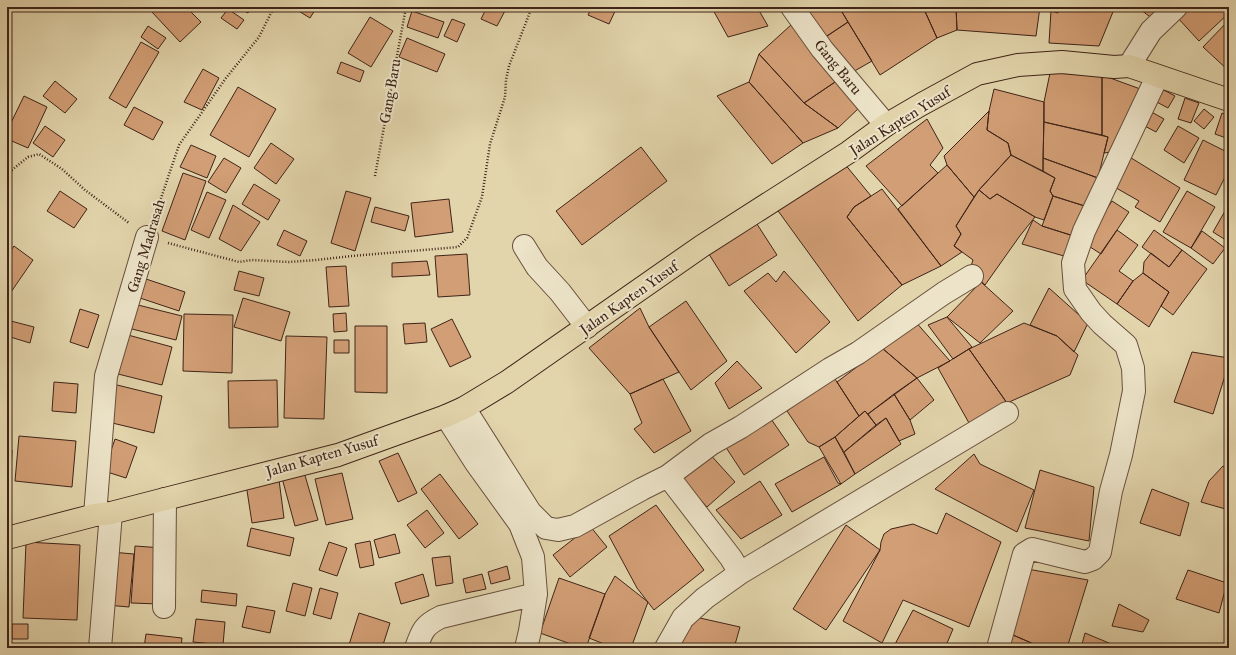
<svg xmlns="http://www.w3.org/2000/svg" width="1236" height="655" viewBox="0 0 1236 655" font-family="'IM FELL Great Primer',serif">
	<style>
		.building { fill: #d29e75; stroke: #3f2418 }
		.lines { fill: none; stroke-linecap: round; stroke-linejoin: round }
		.minor-casing { stroke: #68503d; stroke-width: 24 }
		.major-casing { stroke: #3f2418; stroke-width: 24 }
		.path { stroke: #3f2418; stroke-width: 2.5; stroke-dasharray: 1 2; stroke-linecap: butt }
		.minor { stroke: #ece3c8; stroke-width: 22 }
		.major { stroke: #e2d4ab; stroke-width: 22 }
		.labels { text-anchor: middle; dominant-baseline: central; stroke-width: 4; stroke-linejoin: round; paint-order: stroke }
		.street-label { font-size: 15px; fill: #3f2418; stroke: #ece3c8 }
	</style>
	<rect width="100%" height="100%" fill="#e2d4ab"/>
	<filter id="stains"><feTurbulence type="fractalNoise" baseFrequency=".005" numOctaves="4"/><feColorMatrix values="0 0 0 0 .2 0 0 0 0 .09 0 0 0 0 .02 0 0 0 .5 -.17"/></filter>
	<radialGradient id="worn" r=".72"><stop offset=".6" stop-color="#630" stop-opacity="0"/><stop offset="1" stop-color="#630" stop-opacity=".3"/></radialGradient>
	<path class="building" d="M155,7H186L201,22L180,42L151,11Z
		M237,7H251L248,13Z
		M292,7H317L310,18Z
		M487,7H507L497,26L481,19Z
		M592,7H617L609,24L588,15Z
		M716,7H757L768,26L728,37L712,8Z
		M797,7H839L848,22L821,40Z
		M839,7H923L937,38L880,75Z
		M923,7H956L957,30L937,38Z
		M956,7H1040L1036,36L957,30Z
		M1058,7H1115L1099,46L1049,43L1051,11L1058,13Z
		M1137,7H1167L1153,19Z
		M1187,7H1229V13L1199,41L1177,17Z
		M228,9L244,20L237,29L221,18Z
		M412,11L444,22L438,38L407,27Z
		M370,17L393,31L371,67L348,53Z
		M452,19L465,24L457,42L444,36Z
		M1229,20V71L1203,47Z
		M848,22L872,61L851,73L821,40Z
		M791,25L838,80L804,103L759,54Z
		M148,26L166,38L158,49L141,37Z
		M407,38L445,54L437,72L399,57Z
		M141,42L159,52L126,108L109,98Z
		M759,54L804,103L838,128L803,143L749,82Z
		M341,62L364,71L360,82L337,73Z
		M203,69L219,78L202,110L184,102Z
		M1050,73L1102,75V135L1044,122V102Z
		M1102,75L1143,90L1118,151L1104,153L1108,137L1102,135Z
		M838,80L860,107L838,128L804,103Z
		M55,81L77,99L65,113L43,96Z
		M749,82L803,143L772,164L717,96Z
		M238,87L276,109L249,157L210,135Z
		M1160,88L1175,96L1168,108L1153,100Z
		M994,89L1044,102L1043,171L1011,155L1008,143L987,130L989,111Z
		M24,96L47,107L28,148L7,139V131Z
		M1185,98L1199,103L1191,123L1178,119Z
		M134,107L163,122L153,140L124,125Z
		M1204,109L1214,117L1204,129L1194,121Z
		M1148,110L1164,119L1156,132L1141,124Z
		M989,111L987,130L1008,143L1011,155L979,190L974,197L947,165L944,156Z
		M1222,113L1229,116V139L1215,134Z
		M927,119L943,148L930,165L938,173L902,206L866,166Z
		M1044,122L1108,137L1098,178L1043,158Z
		M45,126L65,140L53,157L33,143Z
		M1178,126L1199,138L1184,163L1164,150Z
		M1203,140L1229,153V169L1216,195L1184,180Z
		M271,143L294,159L276,184L254,168Z
		M191,145L216,156L207,178L180,167Z
		M641,147L667,181L582,245L556,211Z
		M1011,155L1055,178L1050,191L1053,196L1044,220L1035,217L997,194L990,199L979,190Z
		M1128,156L1180,188L1160,222L1135,207L1139,201L1111,185Z
		M224,158L241,168L226,193L208,182Z
		M1043,158L1098,178L1091,208L1053,196L1050,191L1055,178L1043,171Z
		M844,163L871,196L854,207L847,217L902,285L858,321L776,208Z
		M947,165L974,197L956,226L961,234L954,246L962,252L941,266L898,209Z
		M183,173L206,181L185,240L162,231Z
		M254,184L280,200L268,220L242,204Z
		M882,189L941,266L902,285L847,217L854,207Z
		M979,190L990,199L997,194L1035,217L1019,237L985,285L970,269L973,260L954,246L961,234L956,226Z
		M60,191L87,209L74,228L47,211Z
		M346,191L371,198L355,251L331,243Z
		M1187,191L1215,207L1191,248L1163,232Z
		M207,192L226,200L209,238L191,230Z
		M1053,196L1091,208L1080,238L1042,226Z
		M449,199L453,232L415,237L411,203Z
		M1112,201L1129,212L1101,254L1084,243Z
		M1229,204V242L1213,232Z
		M233,205L260,222L241,251L219,239Z
		M375,207L409,216L405,231L371,222Z
		M1033,220L1042,226L1080,238L1071,258L1022,244Z
		M755,221L777,255L729,286L707,251Z
		M284,230L307,241L300,256L277,245Z
		M1117,230L1138,245L1119,271L1133,281L1117,304L1082,280Z
		M1154,230L1182,250L1169,267L1142,247Z
		M1202,231L1225,248L1213,264L1191,248Z
		M14,246L33,260L9,295L7,294V256Z
		M1182,250L1207,269L1173,315L1161,306L1169,292L1143,273L1144,262L1151,253L1169,267Z
		M467,254L470,295L438,297L435,256Z
		M427,261L430,275L392,277V263Z
		M346,266L349,306L329,307L326,267Z
		M239,271L264,278L259,296L234,290Z
		M784,271L830,322L796,353L744,291L768,273L776,282Z
		M1143,273L1169,292L1149,327L1117,304L1133,281Z
		M140,277L185,292L179,311L134,296Z
		M981,282L1013,311L980,343L947,317Z
		M1049,288L1088,323L1074,352L1057,336L1030,325Z
		M243,298L290,312L281,341L234,327Z
		M686,301L727,361L691,390L649,327Z
		M130,303L182,316L176,340L124,327Z
		M640,308L649,327L679,372L630,394L589,348Z
		M80,309L99,315L88,348L70,342Z
		M346,313L347,331L334,332L333,314Z
		M184,314L233,315L232,373L183,371Z
		M947,317L972,347L953,359L928,325Z
		M452,319L471,357L450,367L431,329Z
		M7,320L34,327L30,343L7,336Z
		M914,320L950,361L917,378L882,348Z
		M425,323L427,342L405,344L403,324Z
		M1024,323L1057,336L1078,355L1070,375L1007,403L969,349Z
		M355,326H387V393L355,392Z
		M128,335L172,347L162,385L118,374Z
		M286,336L327,337L324,419L284,418Z
		M334,340H349V353H334Z
		M882,348L917,378L868,414L865,411L859,416L837,382Z
		M969,349L1007,403L969,423L938,368Z
		M1192,352L1229,358V363L1213,414L1174,402Z
		M737,361L762,388L729,409L715,383Z
		M833,376L859,416L835,437L819,447L808,442L787,411Z
		M917,378L934,400L910,420L894,394Z
		M663,379L691,431L654,453L634,429L642,423L630,394Z
		M277,380L278,427L229,428L228,381Z
		M54,382L78,384L76,413L52,411Z
		M113,384L162,396L154,433L104,421Z
		M894,394L910,420L915,434L899,441L886,418L876,425L868,414Z
		M865,411L876,425L844,452L835,437Z
		M769,416L789,445L744,475L725,446Z
		M886,418L901,444L855,474L844,452Z
		M19,436L76,441L72,487L15,481Z
		M835,437L855,474L841,484L819,447Z
		M115,439L137,447L126,478L104,471Z
		M7,450H12L10,501L7,500Z
		M708,452L735,482L707,507L680,477Z
		M398,453L417,493L398,502L379,461Z
		M974,454L980,464L1034,490L1017,532L935,489Z
		M824,457L838,483L841,484L792,512L775,484Z
		M1223,466L1229,469V510L1201,502L1209,481Z
		M1040,470L1094,487L1089,541L1025,528Z
		M304,472L318,520L295,526L282,478Z
		M342,473L353,519L326,525L315,479Z
		M440,474L478,524L459,539L421,489Z
		M279,480L284,518L252,523L246,484Z
		M760,481L782,515L741,539L716,510Z
		M1152,489L1189,503L1180,536L1140,523Z
		M656,505L704,570L654,610L637,588L609,536Z
		M427,510L444,533L425,548L407,525Z
		M946,513L1001,542L969,627L903,600L882,643L843,621L880,550L881,542L884,534L891,529L913,524L937,534Z
		M846,525L880,550L826,630L793,609Z
		M590,526L607,547L570,577L553,555Z
		M251,528L294,538L290,556L247,546Z
		M395,534L400,553L379,558L374,540Z
		M370,541L374,565L360,568L355,544Z
		M26,542L80,545L77,620L23,618Z
		M329,542L347,548L337,576L319,570Z
		M135,546L163,548L159,604L131,603Z
		M111,552L134,554L129,607L106,605Z
		M450,556L453,583L436,586L432,558Z
		M507,566L510,579L491,584L488,572Z
		M1022,568L1088,580L1067,648H1043L1006,632Z
		M1188,570L1227,583L1219,613L1176,599Z
		M423,574L429,596L401,604L395,583Z
		M482,574L486,589L466,593L463,579Z
		M615,576L648,602L631,648H614L589,638L605,594Z
		M559,578L605,594L586,648H582L540,633Z
		M293,583L312,588L305,616L286,611Z
		M320,588L338,593L331,619L313,614Z
		M202,590L237,594L236,606L201,602Z
		M1119,604L1149,620L1143,632L1112,626Z
		M247,606L275,611L270,633L242,627Z
		M913,610L953,629L945,648H893Z
		M359,613L390,623L382,648H348Z
		M691,616L740,627L734,648H679Z
		M196,619L225,622L223,645L193,642Z
		M12,624H28V639H12Z
		M1006,632L1043,648H1002Z
		M1085,633L1121,648H1081Z
		M146,634L182,638L181,648H144Z"/>
	<g class="lines">
		<g class="minor-casing">
			<path id="minor" d="M792,7L822,49L886,125
				M1129,66L1151,31L1176,7
				M524,246L537,267L560,292L587,327
				M464,408L530,512L546,528L558,530L575,526L642,489L668,476L731,558L740,573L705,598L683,618L666,648
				M446,416L476,463L520,524L533,557L536,594L530,631L526,648
				M668,476L711,444L741,427L830,369L858,353L944,293L972,276
				M95,515L106,376L147,237
				M740,573L1007,413
				M164,607L165,499
				M100,648L111,513
				M416,648C422,631 424,625 441,617L536,594
				M998,648L1024,554L1032,549L1085,562L1093,559L1100,552L1111,491L1121,455L1134,391L1133,368L1126,345L1102,324L1091,312L1075,289L1073,263L1084,231L1157,77"/>
		</g>
		<g class="major-casing">
			<path id="major" d="M7,538L95,515L111,513L165,499L338,455L446,416L464,408L507,382L702,246L849,152L886,125L922,104L977,74L1018,65L1062,62L1114,67L1129,66L1229,100"/>
		</g>
		<path class="path" d="M392,7L405,9
			M7,174L28,157L39,154L62,169L85,190L129,223
			M375,176L406,7
			M155,216L179,145L226,78L259,37L274,7
			M168,243L239,262L252,260L289,262L316,260L352,256L458,247L467,238L482,197L490,144L505,97L506,80L509,66L532,7"/>
		<use href="#minor" class="minor"/>
		<use href="#major" class="major"/>
	</g>
	<g class="labels">
		<g class="street-label">
			<text transform="translate(838 67) rotate(51)">Gang Baru</text>
			<text transform="translate(390 91) rotate(-80)">Gang Baru</text>
			<text transform="translate(900 121) rotate(-32)">Jalan Kapten Yusuf</text>
			<text transform="translate(146 246) rotate(-73)">Gang Madrasah</text>
			<text transform="translate(629 298) rotate(-35)">Jalan Kapten Yusuf</text>
			<text transform="translate(322 456) rotate(-16)">Jalan Kapten Yusuf</text>
		</g>
	</g>
	<rect width="1236" height="655" fill="none" stroke="#e2d4ab" stroke-width="24"/>
	<rect x="8" y="8" width="1220" height="639" fill="none" stroke="#3f2418" stroke-width="2"/>
	<rect x="12" y="12" width="1212" height="631" fill="none" stroke="#3f2418"/>
	<rect width="100%" height="100%" filter="url(#stains)"/>
	<rect width="100%" height="100%" fill="url(#worn)"/>
</svg>
